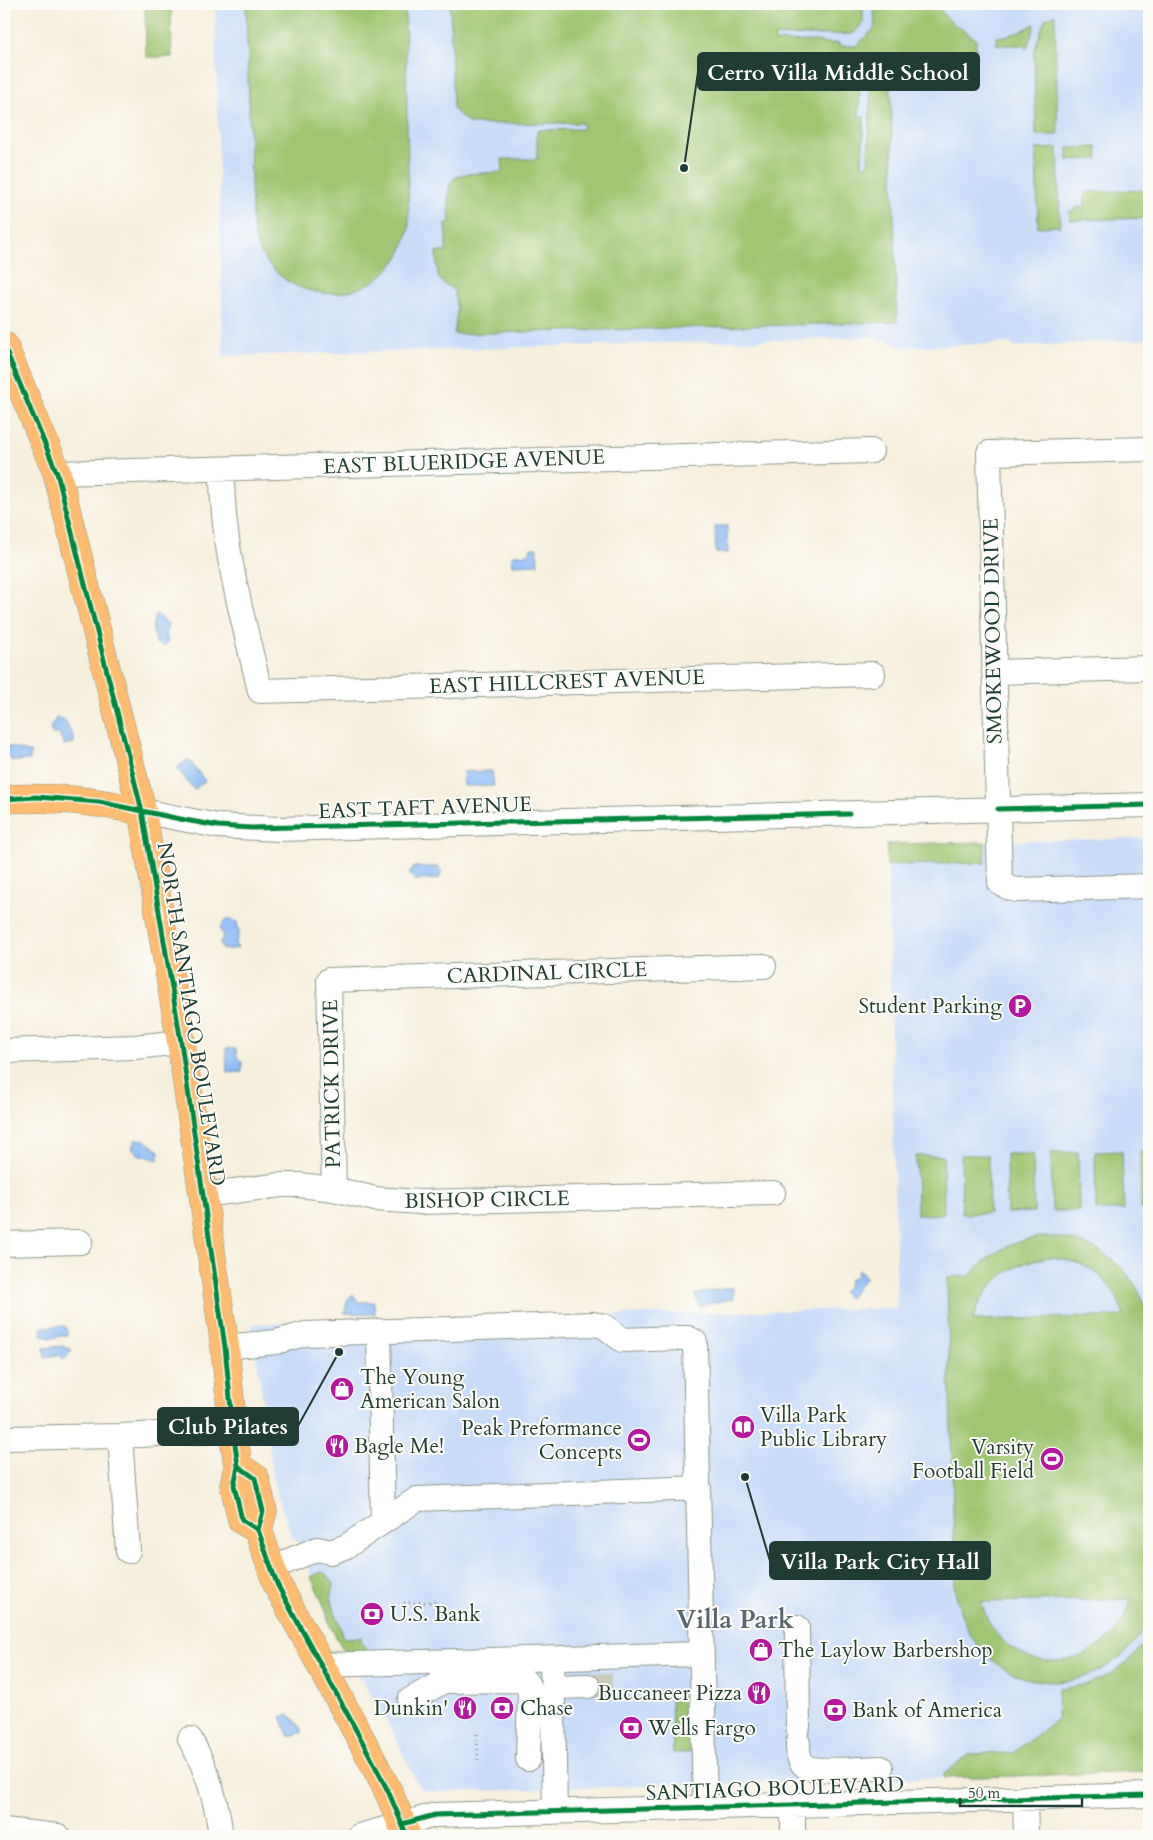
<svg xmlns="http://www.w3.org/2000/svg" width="1153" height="1840" viewBox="0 0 1153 1840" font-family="Cardo,serif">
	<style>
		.built { fill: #c9dcf9 }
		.green { fill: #9fc672; stroke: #5f8253; fill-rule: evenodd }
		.water { fill: #8abbf6; stroke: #547c95 }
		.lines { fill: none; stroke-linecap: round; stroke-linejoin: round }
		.minor-tunnel { stroke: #cbcbbb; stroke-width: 24; stroke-dasharray: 24 12; stroke-linecap: butt }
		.minor-casing { stroke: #8a9688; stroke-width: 26 }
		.major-casing { stroke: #8a9688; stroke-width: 29 }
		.path { stroke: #8a9688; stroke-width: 3; stroke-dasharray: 1 4; stroke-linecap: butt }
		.minor { stroke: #fff; stroke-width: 24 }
		.major { stroke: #febb71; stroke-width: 28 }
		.cycleway-casing { stroke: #fdfcf7; stroke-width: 8 }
		.cycleway { stroke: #00873e; stroke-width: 5 }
		.labels { text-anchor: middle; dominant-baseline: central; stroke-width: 4; stroke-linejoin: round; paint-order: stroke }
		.street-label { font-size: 21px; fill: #1f3d34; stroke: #fdfcf7 }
		.poi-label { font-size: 21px; fill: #1f3d34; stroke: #fdfcf7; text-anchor: start }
		.district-label { font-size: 26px; font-weight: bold; fill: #586773; stroke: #fdfcf7 }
		.leader { fill: none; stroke: #1f3d34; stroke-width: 2 }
		.callout-dot { fill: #1f3d34; stroke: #fdfcf7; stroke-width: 2 }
		.callout { fill: #1f3d34; stroke: #1f3d34; stroke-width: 2 }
		.callout-label { font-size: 22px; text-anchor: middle; font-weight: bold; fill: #fff }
	</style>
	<rect width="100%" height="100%" fill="#fdfcf7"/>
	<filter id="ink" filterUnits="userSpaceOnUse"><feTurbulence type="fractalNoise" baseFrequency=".02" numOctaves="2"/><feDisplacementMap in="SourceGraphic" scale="10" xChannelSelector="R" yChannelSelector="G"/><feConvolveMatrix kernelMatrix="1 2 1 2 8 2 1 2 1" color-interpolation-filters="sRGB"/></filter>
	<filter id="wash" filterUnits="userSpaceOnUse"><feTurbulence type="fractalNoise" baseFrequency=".0096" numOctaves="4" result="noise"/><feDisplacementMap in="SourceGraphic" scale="20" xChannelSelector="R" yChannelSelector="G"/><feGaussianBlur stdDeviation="1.12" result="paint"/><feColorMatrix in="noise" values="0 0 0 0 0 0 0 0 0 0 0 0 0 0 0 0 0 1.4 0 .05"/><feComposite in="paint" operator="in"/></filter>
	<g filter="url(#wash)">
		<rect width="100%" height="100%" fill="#f6efdd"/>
		<path class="built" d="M215,4H1149V339L1013,347L1010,343L901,347L887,340L876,341V337L223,356Z
			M1149,838V1772L433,1792L421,1789L417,1784L395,1736L329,1624L326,1610L298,1546V1543L292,1538L274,1483L252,1324L897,1308L887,844Z"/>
		<path class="green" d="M145,4H171L172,57H146Z
			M246,4H405L409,228C406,239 403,251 396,260C362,307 290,304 261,253C255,242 253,229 252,216Z
			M450,4H863V23L853,34L775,36V42L820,41V43H839V46H856L875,28L874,8H870V4H937C949,25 958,25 976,39V58L973,63L890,65L897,322L454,334L457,310L454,290L443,283L438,277L436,252H446V223L450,222C450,205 441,177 465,174L503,172L502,159H537V130L583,129L582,123L469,124L453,109ZM842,65H859L871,77L868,165H862L864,116H859L860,82L855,77H781L782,71L842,69Z
			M1055,15L1058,135H1036L1034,51L1045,19Z
			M1035,24L1027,49L1022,45H997L996,37C1010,37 1023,30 1035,24Z
			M1097,147L1098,159L1068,160V148Z
			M1058,148L1060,226L1038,227L1036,149Z
			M1149,190V218L1070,220L1069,211H1075V207H1085V192Z
			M985,842V863L887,865V844Z
			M1122,1151L1124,1210H1096L1095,1152Z
			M1140,1151H1149V1209H1141Z
			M1078,1152L1079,1211H1052L1051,1153Z
			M1006,1154H1033L1034,1212L1007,1213Z
			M961,1155H988L989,1213L962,1214Z
			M916,1156H943L944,1214L917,1215Z
			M1041,1237C1095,1236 1141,1269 1149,1325V1617C1121,1685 1029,1707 979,1647C965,1630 958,1609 955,1588L947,1277L970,1276C989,1253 1011,1241 1041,1237ZM1050,1257C1090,1262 1112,1277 1124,1316L973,1320C983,1283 1013,1262 1050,1257ZM1131,1599C1118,1655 1048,1682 1004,1642C992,1631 986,1617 981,1602Z
			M321,1572L328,1575L334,1584C325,1600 342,1620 342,1636L345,1638L361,1637V1642L368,1652L345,1653L329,1624L326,1610L311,1577Z
			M1141,1647L1149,1651V1772L944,1778V1774L970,1754L1013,1753L1057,1719L1058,1689C1092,1686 1119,1674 1141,1647Z
			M689,1693L690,1751L688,1753H673L671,1701Z"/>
		<path class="water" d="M715,526H727L728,553H716Z
			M531,548H537L538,564L513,565L512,555L529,554Z
			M156,614L168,624L166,633L168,641L164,646L156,643L152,626Z
			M56,718L64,719L74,737V743L64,745L59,734H52L50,728Z
			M8,746L31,753L30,760L12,761L10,757H5Z
			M188,759L205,781L194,790L177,768Z
			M492,771L494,786H464L463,772Z
			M414,867H438L442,872L439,879L415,880L409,874Z
			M230,919L237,922L239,933L235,944L238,948L227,950L222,949L220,942L223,937L220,928L225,921Z
			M226,1048L236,1049L237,1057L242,1062V1072L227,1073Z
			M143,1139L159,1151L158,1160L140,1155L132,1148L135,1140Z
			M858,1270L866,1277L849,1298L842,1292L848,1286L849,1280L855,1277Z
			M733,1287L734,1298L699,1306L695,1294Z
			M353,1294L358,1302H374L375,1314L345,1313L347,1300Z
			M65,1326L68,1335L51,1338L42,1336V1327Z
			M63,1346L72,1350L64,1360L59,1355L45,1357L44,1348Z
			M288,1714L293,1718L303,1732L289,1737L281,1717Z"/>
	</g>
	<g filter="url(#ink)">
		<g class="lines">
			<path class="minor-tunnel" d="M588,1686L624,1685"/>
			<g class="minor-casing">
				<path id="minor" d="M1149,449L989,453L1000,883L1009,888L1017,890L1149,886
					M222,469C221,545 243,617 260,691L873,674
					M57,473L871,451
					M994,672L1149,668
					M142,811L218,826L279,829L1149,805
					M4,1051L135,1047L181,1042
					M334,1189L329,980L764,966
					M203,1195L281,1185H299L334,1189L375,1199L420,1202L773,1193
					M4,1244L80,1242
					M379,1331L383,1522
					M225,1347L276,1342L305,1334L593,1324L604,1326L622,1340L681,1338H688L695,1342L705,1807
					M120,1436L128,1551
					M4,1438L120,1436L233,1430
					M271,1568L317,1549L331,1552L347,1546L417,1499L699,1488
					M797,1627L798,1727
					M552,1658L555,1811
					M321,1665L702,1654
					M553,1687L588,1686
					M410,1700L444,1681L524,1680L528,1685L530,1694L528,1759
					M190,1739C207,1769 217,1801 221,1836
					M798,1743C798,1751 798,1761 805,1766C814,1773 866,1768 881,1768
					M1025,1798L1026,1836
					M793,1805V1836
					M4,1830L58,1836
					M359,1836L435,1815L1149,1795"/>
			</g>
			<g class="major-casing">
				<path id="major" d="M4,346L57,473L142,811L181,1042L203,1195L225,1347L233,1430L238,1466L234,1485L242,1520L258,1530
					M4,799C54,796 94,801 142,811
					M238,1466L255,1478L263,1511L258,1530L277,1584L369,1754L389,1793L407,1836"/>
			</g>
			<path class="path" d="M404,1603L439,1602
				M477,1734L478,1760"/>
			<use href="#minor" class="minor"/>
			<use href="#major" class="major"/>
			<g class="cycleway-casing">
				<path id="cycleway" d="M4,346L57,473L142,811L181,1042L203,1195L225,1347L233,1430L238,1466L234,1485L242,1520L258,1530
					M4,799L37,797L99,802L185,820L218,826L252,828L849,814
					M998,809L1149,805
					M238,1466L255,1478L263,1511L258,1530L277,1584L369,1754L389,1793L407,1836
					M402,1824L435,1815L1149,1795"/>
			</g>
			<use href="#cycleway" class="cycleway"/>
		</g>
	</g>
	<defs>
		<g id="parking-disc" transform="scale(1.25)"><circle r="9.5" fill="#b5179e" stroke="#fdfcf7"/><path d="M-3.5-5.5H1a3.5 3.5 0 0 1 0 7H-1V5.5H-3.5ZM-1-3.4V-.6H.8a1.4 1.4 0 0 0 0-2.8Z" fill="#fff"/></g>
		<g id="shop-disc" transform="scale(1.25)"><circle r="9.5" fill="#b5179e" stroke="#fdfcf7"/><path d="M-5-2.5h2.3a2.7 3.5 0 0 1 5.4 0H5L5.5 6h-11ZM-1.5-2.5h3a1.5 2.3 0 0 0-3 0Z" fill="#fff"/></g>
		<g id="library-disc" transform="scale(1.25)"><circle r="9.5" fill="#b5179e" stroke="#fdfcf7"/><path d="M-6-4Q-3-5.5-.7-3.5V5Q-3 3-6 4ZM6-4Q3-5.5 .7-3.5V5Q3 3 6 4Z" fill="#fff"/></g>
		<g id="stadium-disc" transform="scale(1.25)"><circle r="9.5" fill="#b5179e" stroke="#fdfcf7"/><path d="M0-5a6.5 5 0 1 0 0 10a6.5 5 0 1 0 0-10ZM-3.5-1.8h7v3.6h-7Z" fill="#fff"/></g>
		<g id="restaurant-disc" transform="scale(1.25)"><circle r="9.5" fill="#b5179e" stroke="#fdfcf7"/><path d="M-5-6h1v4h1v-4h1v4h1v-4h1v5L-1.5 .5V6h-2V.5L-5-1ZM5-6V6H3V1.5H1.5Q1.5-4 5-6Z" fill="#fff"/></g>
		<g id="bank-disc" transform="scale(1.25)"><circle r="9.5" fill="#b5179e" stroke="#fdfcf7"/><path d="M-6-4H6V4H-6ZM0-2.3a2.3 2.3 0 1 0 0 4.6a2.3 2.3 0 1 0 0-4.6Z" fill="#fff"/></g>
	</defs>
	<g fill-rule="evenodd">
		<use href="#parking-disc" x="1020" y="1006"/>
		<use href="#shop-disc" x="342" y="1389"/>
		<use href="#library-disc" x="743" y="1427"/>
		<use href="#stadium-disc" x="639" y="1440"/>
		<use href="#restaurant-disc" x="337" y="1446"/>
		<use href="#stadium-disc" x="1052" y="1459"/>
		<use href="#bank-disc" x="372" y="1614"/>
		<use href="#shop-disc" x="761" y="1650"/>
		<use href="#restaurant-disc" x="759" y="1693"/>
		<use href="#restaurant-disc" x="465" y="1708"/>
		<use href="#bank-disc" x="502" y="1708"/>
		<use href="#bank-disc" x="835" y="1710"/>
		<use href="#bank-disc" x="631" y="1728"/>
	</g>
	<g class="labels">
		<g class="street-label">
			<text transform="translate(464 462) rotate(-2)">EAST BLUERIDGE AVENUE</text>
			<text transform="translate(993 631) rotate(-91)">SMOKEWOOD DRIVE</text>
			<text transform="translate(567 682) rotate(-2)">EAST HILLCREST AVENUE</text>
			<text transform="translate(425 808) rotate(-2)">EAST TAFT AVENUE</text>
			<text transform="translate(547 973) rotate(-2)">CARDINAL CIRCLE</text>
			<text transform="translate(191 1014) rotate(81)">NORTH SANTIAGO BOULEVARD</text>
			<text transform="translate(332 1084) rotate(-91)">PATRICK DRIVE</text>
			<text transform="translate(487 1200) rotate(-1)">BISHOP CIRCLE</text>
			<text transform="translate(775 1789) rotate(-2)">SANTIAGO BOULEVARD</text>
		</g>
		<g class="poi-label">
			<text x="1002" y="1006" text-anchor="end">Student Parking</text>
			<text x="360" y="1377">The Young<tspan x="360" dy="24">American Salon</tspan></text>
			<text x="760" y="1415">Villa Park<tspan x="760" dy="24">Public Library</tspan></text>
			<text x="622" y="1428" text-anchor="end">Peak Preformance<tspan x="622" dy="24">Concepts</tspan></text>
			<text x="354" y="1446">Bagle Me!</text>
			<text x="1034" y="1447" text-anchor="end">Varsity<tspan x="1034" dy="24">Football Field</tspan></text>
			<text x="390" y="1614">U.S. Bank</text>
			<text x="778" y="1650">The Laylow Barbershop</text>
			<text x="742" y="1693" text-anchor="end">Buccaneer Pizza</text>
			<text x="448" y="1708" text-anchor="end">Dunkin'</text>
			<text x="520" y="1708">Chase</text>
			<text x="852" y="1710">Bank of America</text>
			<text x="648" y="1728">Wells Fargo</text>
		</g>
		<g class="district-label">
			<text x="735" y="1619">Villa Park</text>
		</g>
	</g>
	<path class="leader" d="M684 168L698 72M339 1352L298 1426M745 1477L770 1561"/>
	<g class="callout-dot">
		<circle cx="684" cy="168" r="5"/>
		<circle cx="339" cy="1352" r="5"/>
		<circle cx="745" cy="1477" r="5"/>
	</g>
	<g class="callout">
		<rect x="698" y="53" width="281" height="37" rx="5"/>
		<rect x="158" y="1408" width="140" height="37" rx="5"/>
		<rect x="770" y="1542" width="220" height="37" rx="5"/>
	</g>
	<g class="callout-label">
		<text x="838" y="80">Cerro Villa Middle School</text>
		<text x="228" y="1434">Club Pilates</text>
		<text x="880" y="1569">Villa Park City Hall</text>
	</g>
	<rect width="1153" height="1840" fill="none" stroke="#fdfcf7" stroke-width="20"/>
	<path d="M960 1798v8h122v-8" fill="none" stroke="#1f3d34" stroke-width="2.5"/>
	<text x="968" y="1798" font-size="15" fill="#1f3d34" stroke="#fdfcf7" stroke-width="4" paint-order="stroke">50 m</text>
</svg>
